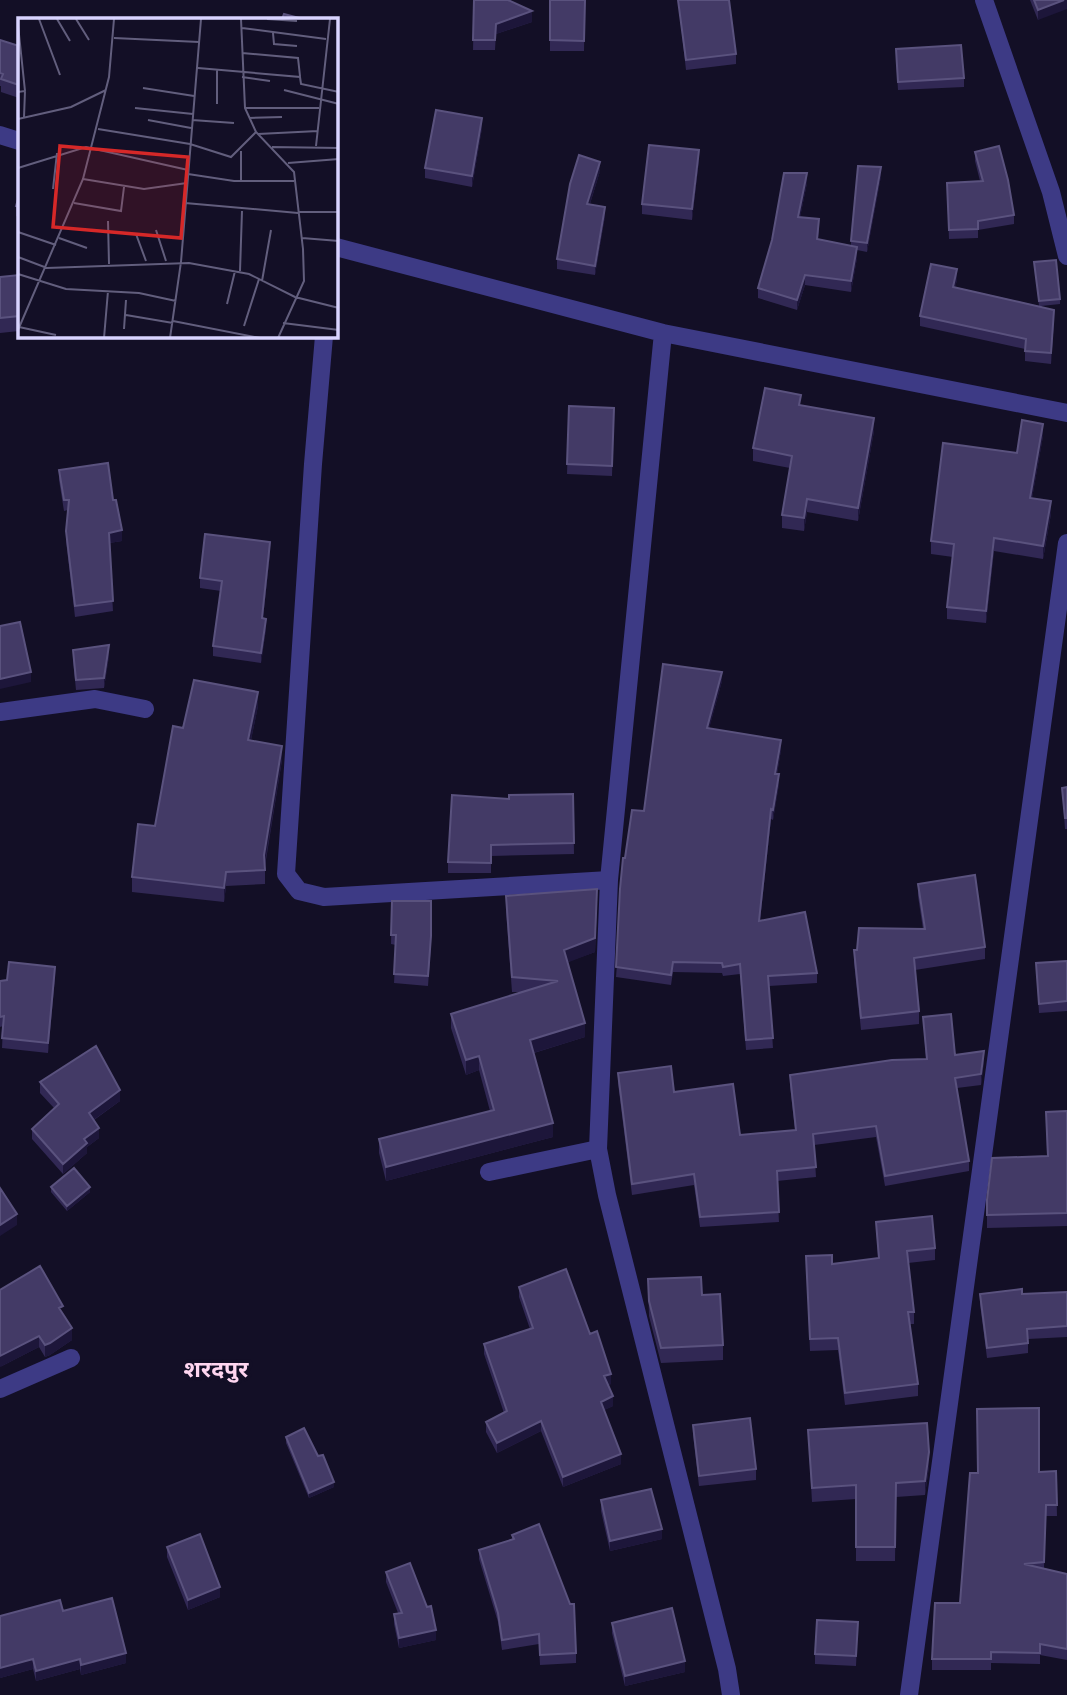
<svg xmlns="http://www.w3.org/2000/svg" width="1067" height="1695" viewBox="0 0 1067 1695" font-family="Mulish,'Noto Sans Devanagari',sans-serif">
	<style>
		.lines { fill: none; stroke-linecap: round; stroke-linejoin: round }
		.minor { stroke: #3d3a85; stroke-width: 18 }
		.wall { fill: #312854 }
		.shaded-wall { fill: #1d163a }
		.building { fill: #433a66; stroke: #5a527e; stroke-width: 2 }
		.labels { text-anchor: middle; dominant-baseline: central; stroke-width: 7; stroke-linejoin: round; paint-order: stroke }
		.neighbourhood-label { font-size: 23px; font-weight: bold; fill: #ffd6f0; stroke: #130f26 }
		.inset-road { fill: none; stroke: #625e7d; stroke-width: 2 }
		.view { fill: #d62828; fill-opacity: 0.15; stroke: #d62828; stroke-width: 3.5 }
		.inset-edge { fill: none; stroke: #d9d4ff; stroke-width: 3.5 }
	</style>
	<rect width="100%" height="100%" fill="#130f26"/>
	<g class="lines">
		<path class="minor" d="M984,0L1051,192L1067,256
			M0,135L19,141
			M336,247L663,333L1067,413
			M663,333L609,880L598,1149L607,1195L727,1669L731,1695
			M324,336L313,464L286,874L299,891L324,897L609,880
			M0,712L95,699L145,709
			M489,1172L598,1149
			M0,1389L71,1358
			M909,1695L1067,543"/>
	</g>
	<path class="wall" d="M474,0L532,22L496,34L495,50H473Z
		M550,0H585L584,51H550Z
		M678,0H729L736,54V64L686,70Z
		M1030,0H1067L1038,20Z
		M0,40L19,46V98L1,92V86H0Z
		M896,58L964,78V87L898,90Z
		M482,128L472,187L425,178V168Z
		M975,152L1014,215V224L978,230V238L949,239L947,192L980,181L975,161Z
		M699,160L692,220L642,214V204Z
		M600,171L590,204L605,216L595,275L557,269V259Z
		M881,176L867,252L857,250V258L851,292L805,285L797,310L758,298V288L807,183L800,217L819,229L818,239L851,246V241Z
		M19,196V217L16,216V206Z
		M1034,262L1060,299V304L1041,306L1054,320L1051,364L1025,361V349L920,326V316L957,280L955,287L1039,306Z
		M19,275V331L0,333V277Z
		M801,405L874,431L858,521L807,512L804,531L782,528V515L790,468L753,461V448Z
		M569,406L614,408L612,476L567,474Z
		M1043,436L1032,498L1051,514L1043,559L994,551L986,623L947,619V607L953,557L931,554V541L1017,453Z
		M59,470L113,500L122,541L109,543L113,611L75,617L66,541L68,510L64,511L59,480Z
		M270,553L263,618L266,629L261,663L213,656V646L221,591L200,588V578Z
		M73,650L109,656L104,688L76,690L73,660Z
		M722,681L709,728L781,750L777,774L779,784L773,820L771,819L760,920L817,973V983L769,986L773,1048L746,1050L740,974L723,976L722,973L673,972L671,985L616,977L625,858L644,811Z
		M258,706L251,740L282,760L265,866V884L226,886L224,902L132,892V877L155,826L183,728Z
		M1067,787V829H1065L1062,788Z
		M573,794L574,854L491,856V873H448V862L509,799Z
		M918,884L985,947V959L915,970L919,1011V1024L861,1030L854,962V950L923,929L918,896Z
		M506,896L597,904L595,952L567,962L585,1037L534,1053L553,1137L386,1181L379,1153V1139L490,1111L479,1070L466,1075L451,1028V1014L521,992H512L506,911Z
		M392,901L431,945L428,986L394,983L396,945L391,944Z
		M1067,961V1011L1039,1013L1036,963Z
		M55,977L48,1053L2,1048L3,1026L0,1027V981Z
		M923,1017L955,1055L984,1061L981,1085L957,1088L969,1161V1171L885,1186L876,1137L814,1145L816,1177L777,1181L779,1222L700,1227L694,1185L632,1195L618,1083V1073L674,1092L740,1135L795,1130L790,1086V1075L926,1059Z
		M40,1082L120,1101L94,1120L99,1138L87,1147V1153L63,1174L32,1139V1129L54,1108L40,1093Z
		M1067,1111V1226L987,1228V1200L1047,1156L1046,1112Z
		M51,1187L90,1192L67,1211L51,1192Z
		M876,1222L935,1248V1260L908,1263L914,1312V1324H910L918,1384V1396L845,1405L838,1350L810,1351L806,1256L832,1264L878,1258Z
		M648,1279L702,1295L723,1345V1360L661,1363L649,1316Z
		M519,1287L590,1334L611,1384L608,1385L613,1406L604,1410L621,1464L563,1487L541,1431L497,1453L486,1432V1422L504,1413L484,1354V1344L530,1329L519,1297Z
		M1067,1292V1337L1028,1339V1353L987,1358L980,1304V1294H1022Z
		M63,1315L72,1340L50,1355L45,1357L39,1347L0,1367Z
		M693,1425L756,1469V1480L699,1486L693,1435Z
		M808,1430L929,1466L925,1495L896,1497L895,1561H856V1499L812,1502Z
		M286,1437L318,1456L334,1487L309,1498L286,1443Z
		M1056,1471L1057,1516H1046L1044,1568L1067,1574V1660L1040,1655V1664L991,1663V1670H932V1659L960,1603L977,1473Z
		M601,1500L662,1539L610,1551L601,1511Z
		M512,1535L576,1653V1663L540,1665L539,1644L502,1650L498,1622L479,1559V1550L512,1539Z
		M167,1547L220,1597L188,1610L167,1557Z
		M386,1572L427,1607L436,1640L399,1648L394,1624V1614L398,1613L386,1582Z
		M63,1611L126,1663L81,1675L80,1669L36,1681L33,1669L0,1678Z
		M858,1622L856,1666L815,1664V1654Z
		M612,1623L685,1672L625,1686L612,1633Z"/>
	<path class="shaded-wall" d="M1064,0H1067V9L1038,20V10Z
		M532,11V22L496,34L495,50L496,24Z
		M482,118V128L472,187V176Z
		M699,150V160L692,220V209Z
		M600,162V171L587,213V204Z
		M881,167V176L867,252V243Z
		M807,173V183L798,228V217Z
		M605,207V216L595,275V266Z
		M857,247V258L851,292V281Z
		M957,269V280L953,297V287Z
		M805,275V285L797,310V300Z
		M1054,310V320L1051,364V353Z
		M874,418V431L858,521V508Z
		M1043,424V436L1030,510V498Z
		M807,499V512L804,531V518Z
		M1051,501V514L1043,559V546Z
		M122,530V541L109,543V533Z
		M994,538V551L986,623V611Z
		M270,542V553L262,628V618Z
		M266,619V629L261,663V653Z
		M109,645V656L104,688V678Z
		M31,672V682L0,689V679Z
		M722,672V681L707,737V728Z
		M258,692V706L248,754V740Z
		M781,740V750L775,783V774Z
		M282,746V760L264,869V855Z
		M779,774V784L773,820V810Z
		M771,809V819L759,930V921Z
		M226,872V886L224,902V888Z
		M597,889L595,952L564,964V950Z
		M55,967V977L48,1053V1043Z
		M585,1023V1037L530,1054V1040Z
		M984,1051V1061L981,1085V1074Z
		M479,1056V1070L466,1075V1060Z
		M120,1090V1101L89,1123V1113Z
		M553,1123V1137L386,1181V1167Z
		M99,1128V1138L87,1147V1153L63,1174V1164L84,1139Z
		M90,1187V1192L67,1211V1206Z
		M17,1214V1225L0,1236V1225Z
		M72,1328V1340L50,1355L45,1357V1345Z
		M39,1336V1347L0,1367V1356Z
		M611,1374V1384L604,1386V1376Z
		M613,1396V1406L601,1412V1402Z
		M541,1421V1431L497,1453V1443Z
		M929,1452V1466L925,1495V1481Z
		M621,1454V1464L563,1487V1477Z
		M334,1482V1487L309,1498V1493Z
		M662,1529V1539L610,1551V1541Z
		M220,1587V1597L188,1610V1600Z
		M436,1630V1640L399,1648V1638Z
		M126,1653V1663L81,1675V1665Z
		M33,1659V1669L0,1678V1668Z
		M80,1659V1669L36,1681V1671Z
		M685,1661V1672L625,1686V1676Z"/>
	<path class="building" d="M474,0H508L532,11L496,24L495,40H473Z
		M550,0H585L584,41L550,40Z
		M678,0H729L736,54L686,60Z
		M1034,0H1064L1038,10Z
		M284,14L303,19H282Z
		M0,40L19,46V85L1,79L3,74L0,73Z
		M961,45L964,78L898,82L896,49Z
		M436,110L482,118L472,176L425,168Z
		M649,145L699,150L692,209L642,204Z
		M999,146L1008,180L1014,215L978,221V229L949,230L947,183L983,181L975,152Z
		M579,155L600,162L587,204L605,207L595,266L557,259L570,184Z
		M858,166L881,167L867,243L851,241Z
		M784,173H807L798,217L819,219L817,239L857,247L851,281L805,275L797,300L758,288L772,240Z
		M19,196V207L16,206Z
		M1056,260L1060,299L1039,301L1034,262Z
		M931,264L957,269L953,287L1054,310L1051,353L1025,351L1026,339L920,316Z
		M19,275V316L0,318V277Z
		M765,388L801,395L799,405L874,418L858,508L807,499L804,518L782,515L792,456L753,448Z
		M569,406L614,408L612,466L567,464Z
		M1022,420L1043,424L1030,498L1051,501L1043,546L994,538L986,611L947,607L954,544L931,541L943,443L1017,453Z
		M108,463L113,500H116L122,530L109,533L113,601L75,606L66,531L69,500H64L59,470Z
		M205,534L270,542L262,618L266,619L261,653L213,646L222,581L200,578Z
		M20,622L31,672L0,679V626Z
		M109,645L104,678L76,680L73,650Z
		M663,664L722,672L707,728L781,740L775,774H779L773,810L771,809L759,921L805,912L817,973L768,976L773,1038L746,1040L740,964L723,967L722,963L673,962L671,975L616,967L620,889L623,858H625L632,810L644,811Z
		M194,680L258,692L248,740L282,746L264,855L265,870L226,872L224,888L132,877L138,824L155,826L173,726L183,728Z
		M1067,787V818H1065L1062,788Z
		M573,794L574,843L491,845V863L448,862L452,795L509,799V795Z
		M975,875L985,947L914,958L919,1011L861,1018L854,950H857L859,928L925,929L918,884Z
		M597,889L595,938L564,950L585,1023L530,1040L553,1123L386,1167L379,1139L494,1110L479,1056L466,1060L451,1014L558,981L512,977L506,896Z
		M392,901H431V936L428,976L394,974L396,935H391Z
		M1067,961V1001L1039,1004L1036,963Z
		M9,962L55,967L48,1043L2,1038L4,1016L0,1017V981L7,980Z
		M951,1014L955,1055L984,1051L981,1074L955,1078L969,1161L885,1176L876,1126L813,1134L816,1167L777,1171L779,1212L700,1217L694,1174L632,1184L618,1073L671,1066L674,1092L733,1084L740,1135L796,1130L790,1075L892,1060L927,1059L923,1017Z
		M96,1046L120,1090L89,1113L99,1128L84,1139L87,1143L63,1164L32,1129L59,1104L40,1082Z
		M1067,1111V1213L987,1215V1200L992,1158L1048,1156L1046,1112Z
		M74,1168L90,1187L67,1206L51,1187Z
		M0,1188L17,1214L0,1225Z
		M932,1216L935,1248L907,1251L914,1312H908L918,1384L845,1393L838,1338L810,1339L806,1256L832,1255V1264L879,1258L876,1222Z
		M40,1266L63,1306L59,1308L72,1328L50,1343L45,1345L39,1336L0,1356V1290Z
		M566,1269L590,1334L597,1331L611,1374L604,1376L613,1396L601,1402L621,1454L563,1477L541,1421L497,1443L486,1422L507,1411L484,1344L533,1328L519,1287Z
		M701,1277L702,1295L720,1294L723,1345L661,1348L649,1301L648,1279Z
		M1022,1289V1294L1067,1292V1326L1027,1329L1028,1343L987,1348L980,1294Z
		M1039,1408V1472L1056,1471L1057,1505H1046L1044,1562L1024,1564L1067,1574V1649L1040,1644V1653L991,1652V1659H932L935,1603H960L970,1473H978L977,1409Z
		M750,1418L756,1469L699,1476L693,1425Z
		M927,1423L929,1452L925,1481L896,1483L895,1547H856V1485L812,1488L808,1430Z
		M304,1428L318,1456L323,1455L334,1482L309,1493L286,1437Z
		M651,1489L662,1529L610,1541L601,1500Z
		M539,1524L570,1604H574L576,1653L540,1655L539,1634L502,1640L498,1613L479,1550L514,1539L512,1535Z
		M200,1534L220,1587L188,1600L167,1547Z
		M410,1563L427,1607L431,1606L436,1630L399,1638L394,1614L402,1613L386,1572Z
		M112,1598L126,1653L81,1665L80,1659L36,1671L33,1659L0,1668V1616L60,1600L63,1611Z
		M672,1608L685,1661L625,1676L612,1623Z
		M817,1620L858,1622L856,1656L815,1654Z"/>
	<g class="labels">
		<g class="neighbourhood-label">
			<text x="216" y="1368">शरदपुर</text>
		</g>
	</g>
	<g transform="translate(18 18)">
		<rect width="320" height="320" fill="#130f26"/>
		<path class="inset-road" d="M21,1L42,57M39,1L52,23M58,1L71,22M223,1L227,90L238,114L276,154L285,231L286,263L260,320M249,1L279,3M0,7L7,73L0,74M224,10L308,21M255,15L256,26L279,28M96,20L181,24M224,35L280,40L282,58M180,50L282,59L283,66L321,74M199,51V86M224,59L252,63M125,70L176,78M266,72L321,86M117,90L175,96M227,90H301M6,99L7,73M231,100L264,99M0,101L53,89L88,72M130,102L173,110M174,102L216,105M80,111L172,126L213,139L238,114M240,116L300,113M298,128L312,1M254,129L321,130M223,133V163M270,145L321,141M0,150L68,129L170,152M170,156L216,163H276M65,161L126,171L169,165M35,171L39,135M56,185L103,193L106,169M167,185L280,195M280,194H321M90,203L91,246M138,212L148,243M0,214L38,227M118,216L128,243M41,220L69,230M284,220L321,223M0,239L29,250L171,245L231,256L277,279L321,290M222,253L224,193M0,256L48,271L121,275L158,283M244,263L253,212M209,286L217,253M108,297L155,305M155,303L242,320M265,305L321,312M226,308L241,261M1,309L38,317M106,311L108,282M0,312L65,161L91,59L96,1M86,320L90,273M152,320L163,244L183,1"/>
		<path class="view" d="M42,128L170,139L163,220L35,209Z"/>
		<rect width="320" height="320" class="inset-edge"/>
	</g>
</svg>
